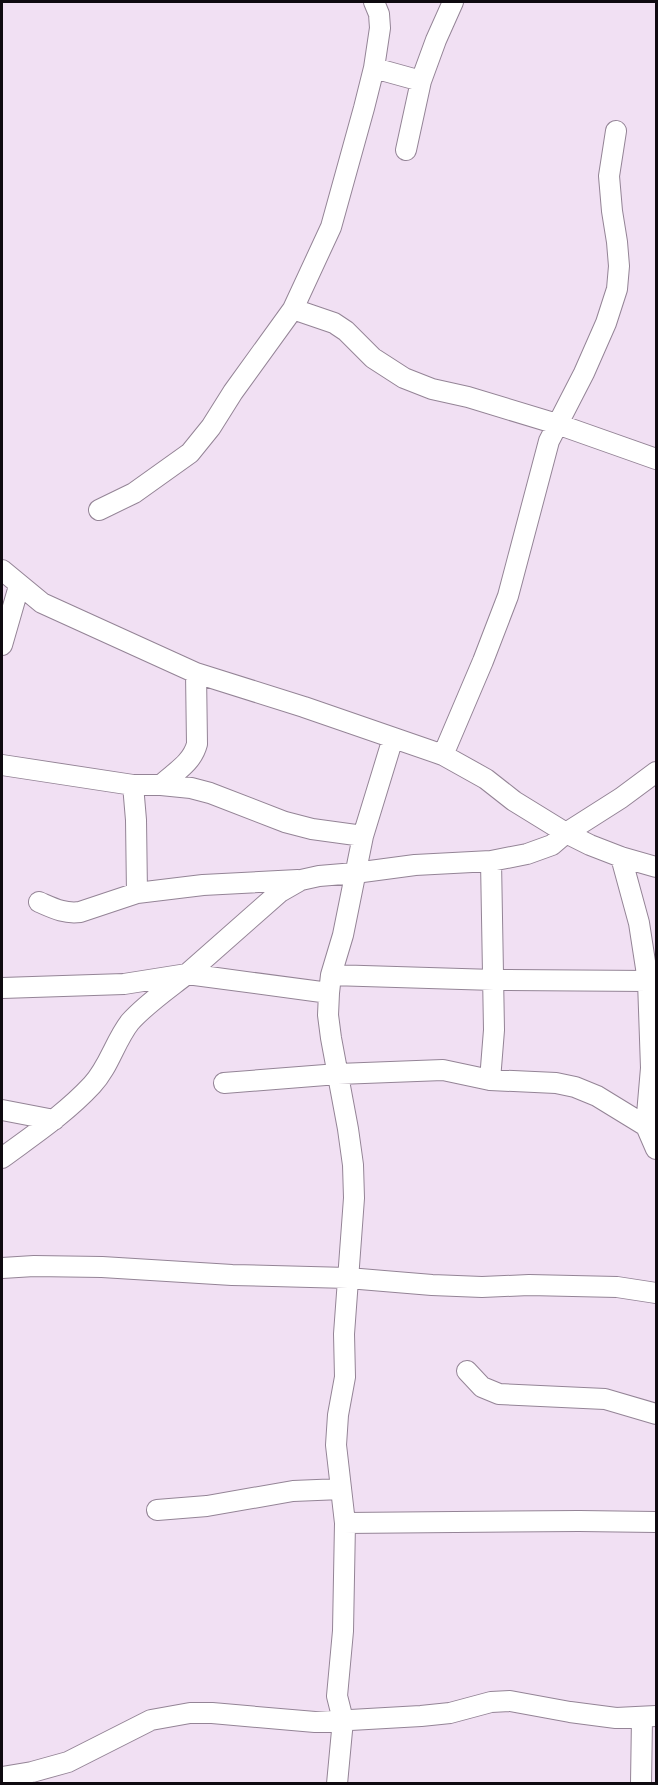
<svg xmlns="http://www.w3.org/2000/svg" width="658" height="1785" viewBox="0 0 658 1785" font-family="Manrope,sans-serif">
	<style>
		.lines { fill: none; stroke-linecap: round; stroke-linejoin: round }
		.minor-casing { stroke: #948496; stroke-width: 22 }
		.minor { stroke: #fff; stroke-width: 20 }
	</style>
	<rect width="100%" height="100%" fill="#f1e0f3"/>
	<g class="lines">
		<g class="minor-casing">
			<path id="minor" d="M374,68L421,81
				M406,150L421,81L436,40L453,2
				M293,309L334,323L346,331L373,358L404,378L432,389L468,397L557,424L656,459
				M99,510L134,493L190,453L211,427L233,392L293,309L331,227L364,108L374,68L380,28L379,14L374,2
				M2,570L42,603L196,673L304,707L443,755L486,779L514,801L566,833L590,845L621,857L656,867
				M2,645L19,586
				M443,755L483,661L508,596L549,441L584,373L606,323L617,289L619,266L617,242L612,211L609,176L616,131
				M2,765L133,785H161L191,788L210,793L285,822L312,829L363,836
				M133,785L136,820L137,893
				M161,785C175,772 192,763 197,744L196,673
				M621,857L639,923L648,981L651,1068L646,1126L656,1149
				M39,902C53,908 64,914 80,912L137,893L203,885L298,880
				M331,975L494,980L648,981L656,982
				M2,988L124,984L187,974L280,892L301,880L319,876L355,873L415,865L491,861L527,854L552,845L566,833L621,798L656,772
				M490,1080L494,1030L491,861
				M224,1083L338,1074L443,1070L490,1080L556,1083L575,1087L597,1096L646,1126
				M2,1110L54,1120
				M2,1158C33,1135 65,1114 92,1085C109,1067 115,1041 130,1022C146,1004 168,989 187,974L329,993
				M2,1268L34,1266L102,1267L232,1275L348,1278L432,1285L482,1287L529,1285L617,1287L656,1293
				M467,1371L482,1387L499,1394L605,1399L656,1414
				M157,1510L207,1506L293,1491L341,1489
				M345,1523L579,1521L656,1522
				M2,1777L32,1772L68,1762L151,1720L190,1713H212L315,1722L421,1716L450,1713L491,1702L510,1701L570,1712L616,1718L656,1716
				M337,1784L343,1720L337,1696L343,1631L345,1523L336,1445L338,1415L345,1377L344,1334L354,1198L353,1165L348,1129L331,1038L328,1015L329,993L331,975L343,935L363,836L393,738
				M641,1784L642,1718"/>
		</g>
		<use href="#minor" class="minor"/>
	</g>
	<rect width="658" height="1785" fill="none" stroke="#0f0a10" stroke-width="6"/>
</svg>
